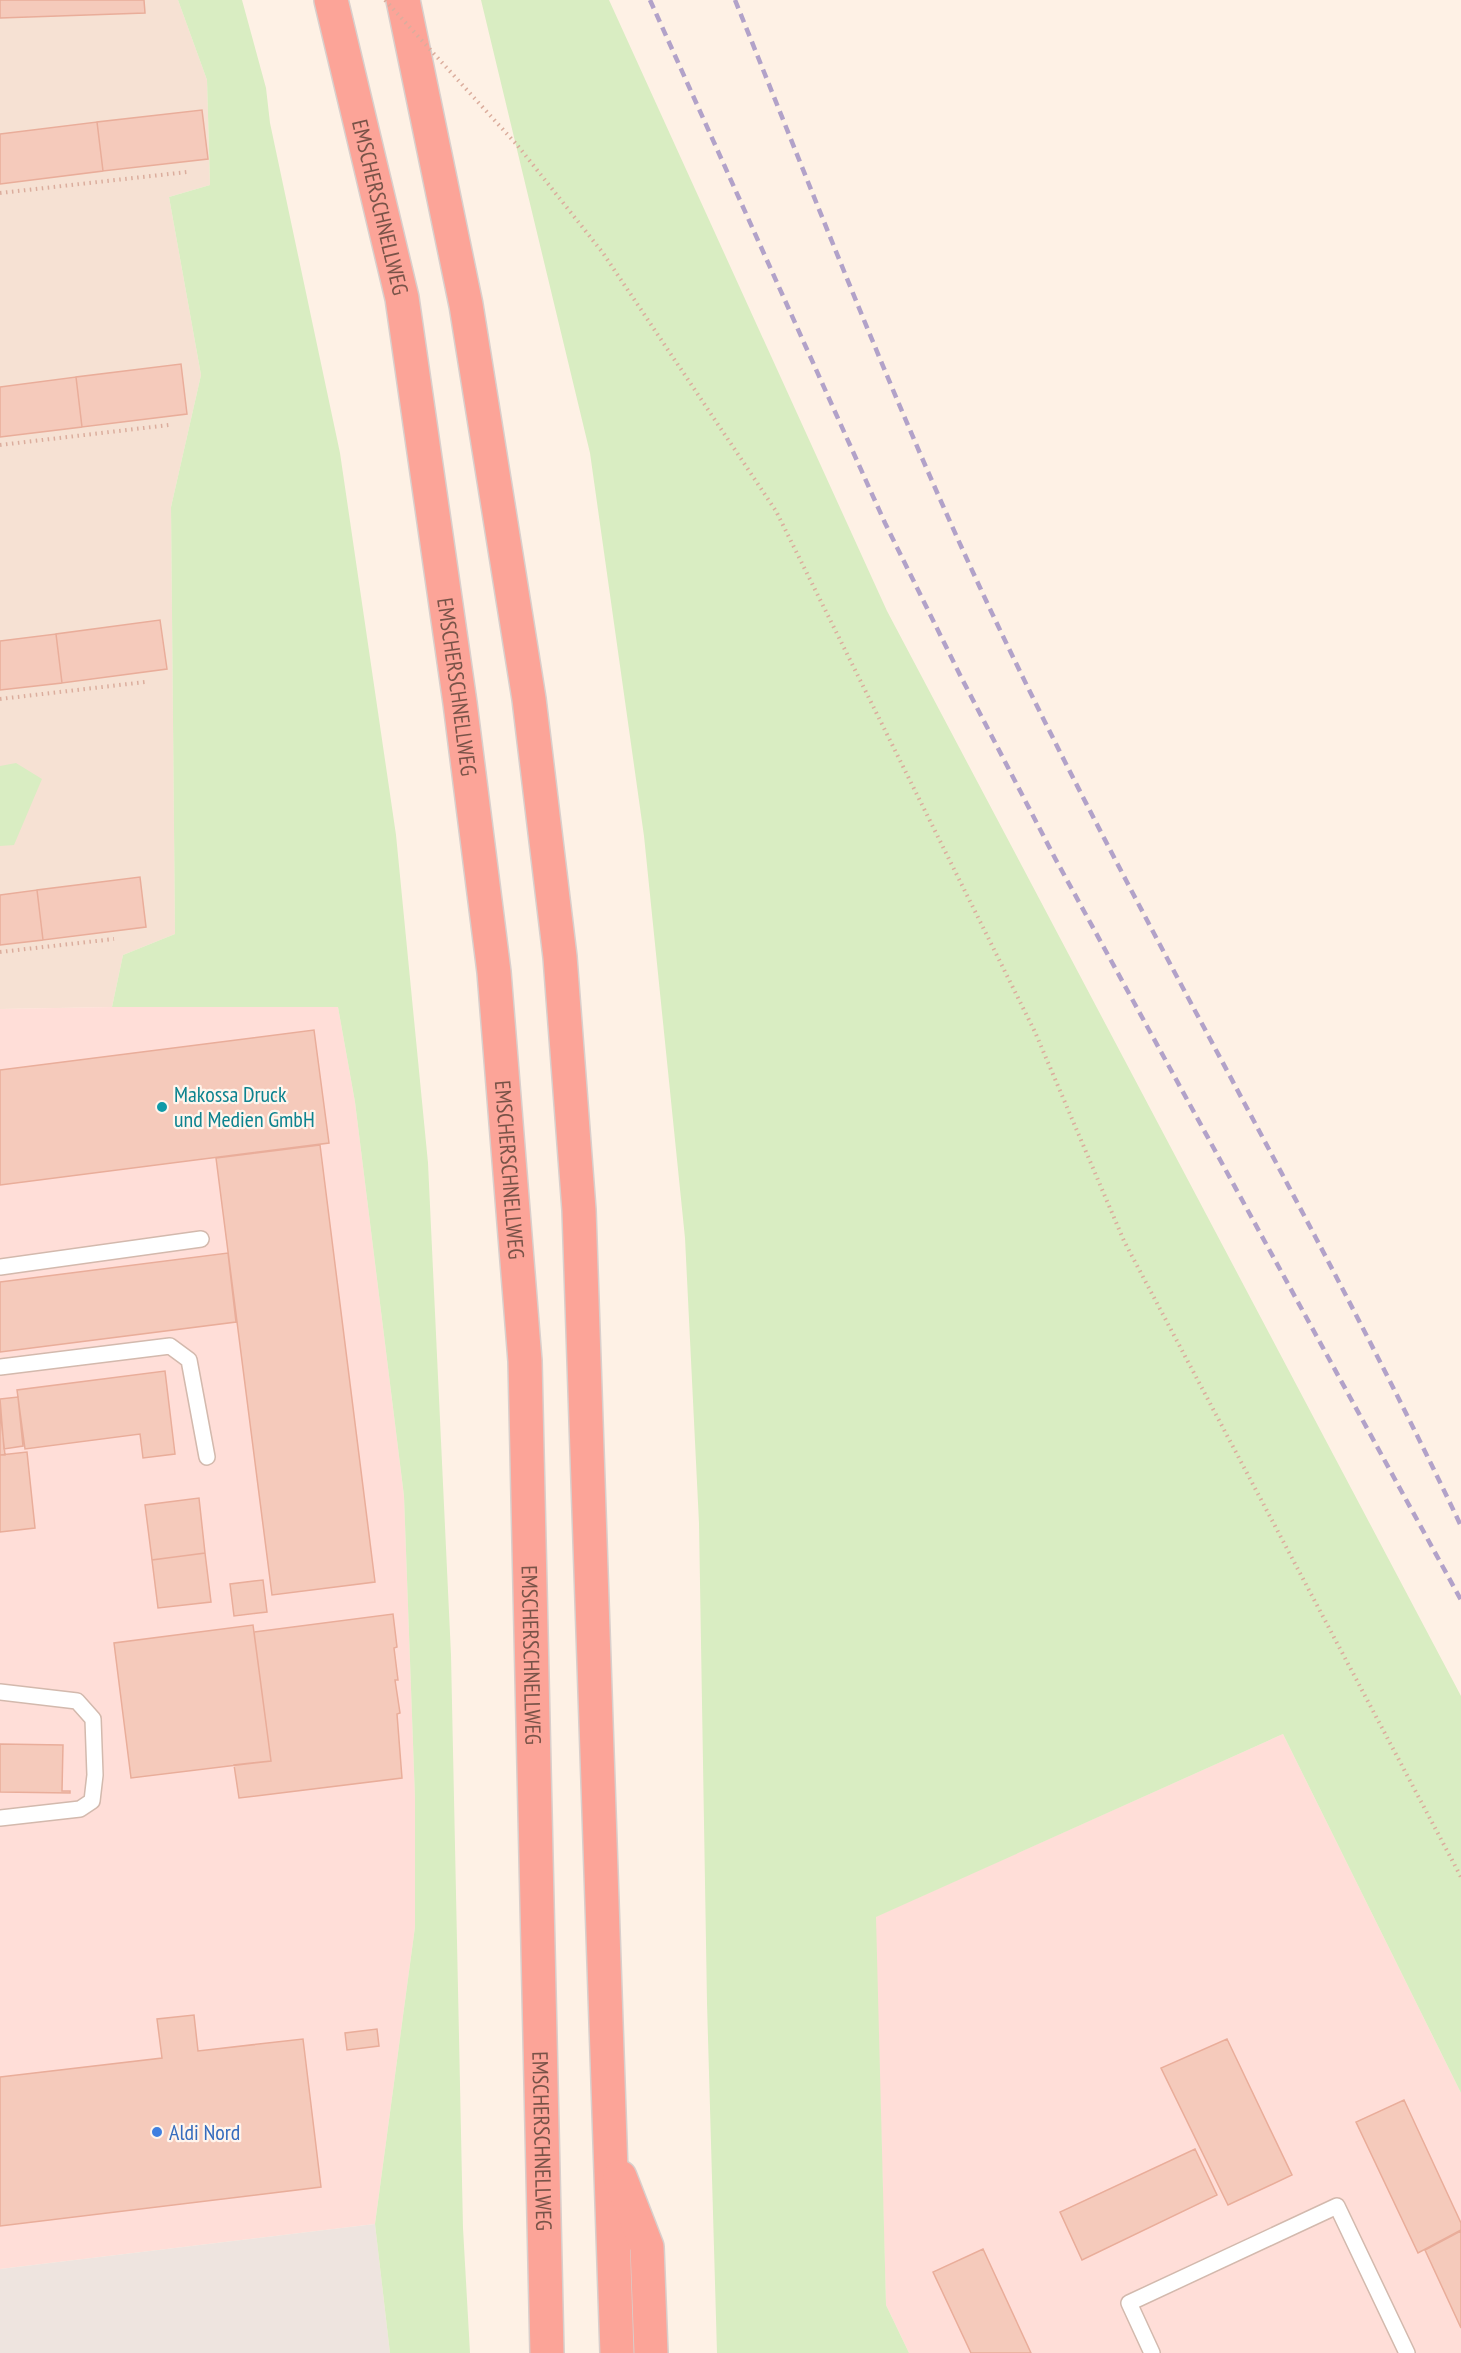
<svg xmlns="http://www.w3.org/2000/svg" width="1461" height="2353" viewBox="0 0 1461 2353" font-family="'PT Sans Narrow',sans-serif">
	<style>
		.residential { fill: #f6e1d3 }
		.commercial { fill: #ffded8 }
		.industrial { fill: #eee4df }
		.green { fill: #d9edc2 }
		.building { fill: #f5cabb; stroke: #e9ad9a; stroke-width: 1.5 }
		.lines { fill: none; stroke-linecap: round; stroke-linejoin: round }
		.lane-casing { stroke: #d3b9ad; stroke-width: 18 }
		.highway-casing { stroke: #d9cfcc; stroke-width: 36 }
		.path { stroke: #dbad9d; stroke-width: 4; stroke-dasharray: 1.5 4.5; stroke-linecap: butt }
		.lane { stroke: #fff; stroke-width: 15 }
		.highway { stroke: #fca498; stroke-width: 33 }
		.rail { stroke: #b2a2c9; stroke-width: 4.5; stroke-dasharray: 9 6; stroke-linecap: butt }
		.path-bridge { stroke: #dbad9d; stroke-width: 4; stroke-dasharray: 1.5 4.5; stroke-linecap: butt }
		.culture-dot { fill: #0f9aa8; stroke: #fff5ed; stroke-width: 2 }
		.shop-dot { fill: #3f7fe0; stroke: #fff5ed; stroke-width: 2 }
		.labels { text-anchor: middle; dominant-baseline: central; stroke-width: 4.5; stroke-linejoin: round; paint-order: stroke }
		.street-label { font-size: 22px; fill: #795348; stroke: #fff5ed }
		.culture-label { font-size: 22px; fill: #0d838f; stroke: #fff5ed; text-anchor: start }
		.shop-label { font-size: 22px; fill: #366cbe; stroke: #fff5ed; text-anchor: start }
	</style>
	<rect width="100%" height="100%" fill="#fef1e5"/>
	<path class="residential" d="M0,0H178L207,80L210,185L169,197L201,375L171,507L175,934L123,955L112,1007L0,1009Z"/>
	<path class="commercial" d="M112,1007H338L355,1102L404,1496L415,1798V1927L375,2224L0,2269V1009Z
		M1283,1734L1461,2093V2353H909L886,2305L875,1917Z"/>
	<path class="industrial" d="M375,2224L390,2353H0V2269Z"/>
	<path class="green" d="M178,0H242L266,88L270,123L340,453L396,835L428,1163L451,1655L463,2228L470,2353H390L375,2224L415,1927V1798L404,1496L355,1102L338,1007H112L123,955L175,934L171,507L201,375L169,197L210,185L207,80Z
		M481,0H609L887,611L1461,1696V2093L1283,1734L876,1917L886,2305L909,2353H717L707,2003L699,1523L685,1238L644,836L590,453Z
		M16,763L42,779L14,845L0,846V766Z"/>
	<path class="building" d="M0,0H144L145,13L0,18Z
		M202,110L208,159L103,171L97,122Z
		M97,122L103,171L0,184V134Z
		M181,364L187,414L82,427L76,377Z
		M76,377L82,427L0,437V387Z
		M160,620L167,669L62,683L56,634Z
		M56,634L62,683L0,690V641Z
		M140,877L146,927L43,940L37,890Z
		M37,890L43,940L0,945V895Z
		M314,1030L329,1143L0,1185V1070Z
		M320,1145L375,1582L272,1595L216,1158Z
		M228,1253L236,1322L0,1352V1282Z
		M165,1371L175,1454L143,1458L140,1434L25,1449L17,1390Z
		M18,1397L23,1446L4,1449L0,1399Z
		M0,1409L5,1455H0Z
		M27,1452L35,1528L0,1532V1455Z
		M199,1498L205,1553L152,1560L145,1505Z
		M205,1553L211,1602L158,1608L152,1560Z
		M263,1580L267,1612L234,1616L230,1584Z
		M393,1614L397,1647L394,1648L398,1680H395L400,1713L397,1714L402,1778L239,1798L234,1765L271,1761L254,1632Z
		M253,1625L271,1761L131,1778L114,1643Z
		M0,1744L63,1745L62,1791H70V1793L0,1792Z
		M194,2015L198,2051L303,2039L321,2187L0,2226V2077L162,2058L157,2019Z
		M377,2029L379,2046L347,2050L345,2033Z
		M1227,2039L1292,2175L1228,2205L1161,2068Z
		M1404,2100L1461,2223V2230L1418,2253L1356,2122Z
		M1195,2149L1217,2195L1082,2260L1060,2212Z
		M1461,2231V2328L1425,2250Z
		M983,2249L1031,2353H971L933,2272Z"/>
	<g class="lines">
		<g class="lane-casing">
			<path id="lane" d="M0,1267L201,1239
				M0,1367L170,1346L189,1360L207,1457
				M0,1692L77,1701L93,1719L95,1775L92,1801L80,1809L0,1818
				M1152,2353L1129,2303L1337,2206L1407,2353"/>
		</g>
		<g class="highway-casing">
			<g id="highway">
				<path id="s1" d="M331,0L402,298L460,703L494,972L525,1361L547,2353"/>
				<path d="M403,0L466,305L529,699L560,957L579,1210L617,2353"/>
				<path d="M620,2177L647,2247L651,2353"/>
			</g>
		</g>
		<path class="path" d="M518,146L603,253L776,511L1035,1032L1124,1241L1461,1877
			M0,193L187,172
			M0,445L169,425
			M0,699L145,682
			M0,952L114,939"/>
		<use href="#lane" class="lane"/>
		<use href="#highway" class="highway"/>
		<path class="rail" d="M650,0L885,523L961,677L1056,860L1461,1600
			M735,0C824,220 909,443 1013,657C1155,950 1321,1231 1461,1526"/>
		<path class="path-bridge" d="M385,0L518,146"/>
	</g>
	<circle class="culture-dot" cx="162" cy="1107" r="6"/>
	<circle class="shop-dot" cx="157" cy="2132" r="6"/>
	<g class="labels">
		<g class="street-label">
			<text stroke="none"><textPath href="#s1" startOffset="213">EMSCHERSCHNELLWEG</textPath></text>
			<text stroke="none"><textPath href="#s1" startOffset="699">EMSCHERSCHNELLWEG</textPath></text>
			<text stroke="none"><textPath href="#s1" startOffset="1185">EMSCHERSCHNELLWEG</textPath></text>
			<text stroke="none"><textPath href="#s1" startOffset="1671">EMSCHERSCHNELLWEG</textPath></text>
			<text stroke="none"><textPath href="#s1" startOffset="2157">EMSCHERSCHNELLWEG</textPath></text>
		</g>
		<g class="culture-label">
			<text x="174" y="1094">Makossa Druck<tspan x="174" dy="25">und Medien GmbH</tspan></text>
		</g>
		<g class="shop-label">
			<text x="169" y="2132">Aldi Nord</text>
		</g>
	</g>
</svg>
